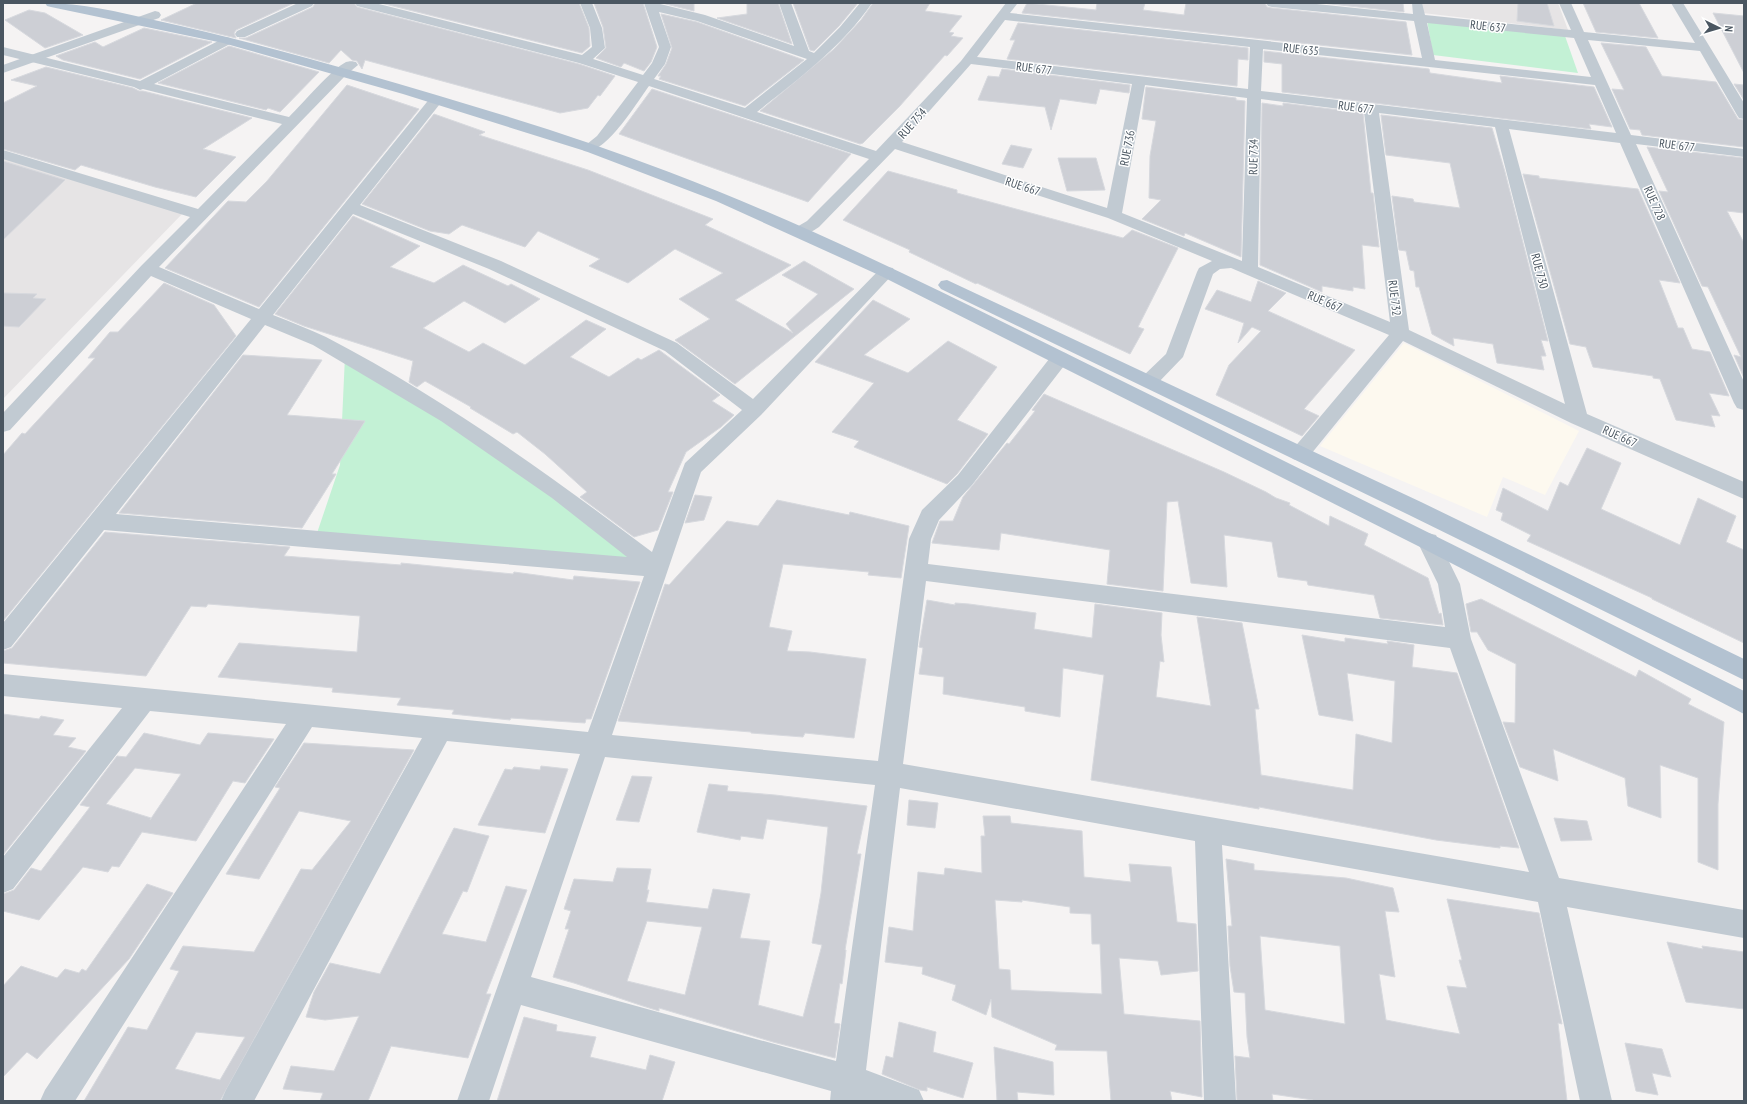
<svg xmlns="http://www.w3.org/2000/svg" width="1747" height="1104" viewBox="0 0 1747 1104" font-family="'PT Sans Narrow',sans-serif">
	<style>
		.commercial { fill: #fdf9ef }
		.education { fill: #e6e4e5 }
		.green { fill: #c3f1d5 }
		.building { fill: #cdcfd5; stroke: #d7d9de; fill-rule: evenodd }
		.lines { fill: none; stroke-linecap: round; stroke-linejoin: round }
		.minor { fill: #c1cad2; fill-rule: evenodd }
		.tertiary { fill: #c1cad2; fill-rule: evenodd }
		.primary { fill: #b3c2d1; fill-rule: evenodd }
		.labels { text-anchor: middle; dominant-baseline: central; stroke-width: 3; stroke-linejoin: round; paint-order: stroke }
		.far-street-label { font-size: 12px; fill: #4a5661; stroke: #fff }
	</style>
	<rect width="100%" height="100%" fill="#f5f3f3"/>
	<path class="commercial" d="M1404,343L1579,431L1545,495L1503,477L1487,517L1320,446Z"/>
	<path class="education" d="M1421,3H1558L1568,30L1423,13Z
		M3,158L183,213L3,399Z"/>
	<path class="green" d="M1427,20L1565,36L1578,73L1433,55Z
		M345,356L426,403L658,568L315,539L340,465Z"/>
	<path class="building" d="M197,3H294L236,30L234,33L236,38L161,20Z
		M315,3H354L357,7L579,64L615,76L600,96L598,95L588,108L560,113L365,60L362,69L357,61L352,60L341,50L329,63L239,38H246L313,7Z
		M381,3H579L589,28L590,46L582,53Z
		M594,3H643L657,47L651,62L644,71L624,63L621,67L596,58L606,48L603,27Z
		M662,3H694V11Z
		M747,3H778L792,44L717,18L747,14Z
		M793,3H858L839,26L814,51L810,50Z
		M873,3H930L925,11L962,16L949,32L954,33L951,36L963,38L947,56L945,55L899,107L863,143L860,144L760,111L834,49L861,20Z
		M1027,3L1096,10L1097,3H1145L1143,10L1184,15L1186,3H1265L1267,7L1272,8L1406,22L1412,55L1022,13Z
		M1322,3H1403L1404,12Z
		M1518,3H1547L1554,26L1517,21Z
		M1583,3H1639L1658,38L1596,32Z
		M29,10L45,13L83,35L45,48L5,20Z
		M1713,13L1744,16V73Z
		M661,14L697,22L804,60L745,106L659,79L661,76H658L666,64L672,48Z
		M1018,23L1248,48V60L1238,59L1237,86L1007,59L1015,40H1010Z
		M144,28L212,42L140,79L63,60L56,56L95,42L103,47Z
		M1601,43L1646,47L1662,76L1716,82L1738,119L1744,120V147L1642,135L1640,130L1630,129L1612,89L1624,90Z
		M229,46L319,72L280,112L268,108L266,110L158,83Z
		M1264,51L1429,69L1430,73L1502,83L1500,76L1594,87L1612,127L1589,124L1591,129L1282,92V64L1264,62Z
		M46,67L133,88L139,91H143L252,118L203,149L236,157L196,197L155,187L81,165L75,170L3,149V103L37,86L11,80Z
		M1002,69L1130,85L1129,93L1100,89L1096,104L1060,99L1051,130L1045,107L978,100L988,76L999,77Z
		M1734,84L1744,85V100Z
		M347,85L419,109L259,307L165,268L228,201L246,202L267,181Z
		M1146,87L1236,98V100L1245,101L1241,257L1185,233L1184,236L1142,219L1161,200L1149,198L1150,156L1156,121L1142,119Z
		M652,89L851,154L808,202L619,134Z
		M1262,103L1283,106V103L1363,113L1371,193H1373L1379,247L1362,245L1365,289L1353,287V291L1322,286V292L1260,265Z
		M434,114L485,132L479,135L588,170L713,219L705,225L791,265L735,300L793,333L786,324L818,294L782,275L804,261L854,289L735,384L675,340L710,319L679,299L723,273L675,249L628,283L589,266L600,259L538,231L525,247L462,225L449,234L430,231L362,204Z
		M1381,115L1492,128L1505,172L1548,341L1541,340L1546,356H1541L1544,370L1497,363L1493,344L1453,338L1454,346L1432,334L1419,287H1416L1414,271L1410,270L1406,251L1399,250L1392,196L1413,199L1414,202L1460,208L1450,163L1386,155Z
		M1011,145L1032,149L1023,168L1002,164Z
		M1647,147L1744,158V213L1727,211L1744,243V378L1734,355L1741,357L1708,287L1702,286L1659,191L1668,192Z
		M1058,158H1096L1105,190L1067,191Z
		M3,161L65,180L3,240Z
		M888,171L957,190V193L1123,238L1132,230L1178,248L1138,327L1144,329L1130,354L977,283L976,284L909,252L910,250L843,220Z
		M1523,174L1539,176V178L1638,189L1680,283L1659,280L1678,328H1683L1692,349L1710,352L1729,396L1709,393L1720,416L1711,415L1715,427L1676,420L1660,379L1653,378V376L1593,367L1586,347L1570,344Z
		M353,216L420,246L390,267L434,283L463,265L508,286L511,284L540,299L505,323L464,301L423,328L469,352L483,343L525,365L586,320L606,329L570,357L609,377L638,358L641,360L659,350L720,395L712,401L734,415L721,427L686,452L668,492H673L658,530L634,537L580,497L587,492L545,454L517,432L513,434L470,408L471,407L425,381L417,387L409,382L413,361L304,326L275,314Z
		M1258,281L1286,293L1268,311L1355,350L1304,409L1319,416L1302,436L1216,395L1229,365L1261,331L1252,327L1238,343L1244,323L1205,309L1217,290L1251,302Z
		M164,283L214,305L236,336L3,621V455L22,433L25,434L95,358H88L110,332H118Z
		M3,293L37,294L33,298L46,299L19,327L3,326Z
		M873,300L910,319L864,355L908,373L948,341L997,367L957,420L988,434L957,474L947,484L854,447L859,441L832,432L874,383L815,362Z
		M243,355L322,360L287,415L365,421L332,474H336L302,528L119,513Z
		M1044,394L1224,472L1266,492L1276,498L1290,503L1289,505L1329,526L1330,516L1368,534L1364,545L1428,578L1439,614L1441,613L1443,625L1380,618L1374,595L1308,585L1307,581L1278,577L1272,542L1224,535L1227,587L1191,583L1178,501L1167,502L1163,591L1107,584L1110,550L1001,533L999,550L932,543L940,521H953L963,497L1007,443L1009,444L1035,411L1032,410Z
		M1587,448L1621,463L1601,509L1680,545L1698,498L1736,516L1726,542L1744,550V643L1652,599V598L1527,541L1531,535L1501,520L1503,513L1496,510L1503,488L1548,511L1560,482L1568,486Z
		M695,495L712,497L704,520L685,523Z
		M777,500L849,515L850,512L909,526L901,578L868,575L869,572L783,564L769,627L792,631L787,651L810,652L866,659L854,738L805,733L803,737L751,733V732L618,721L665,584L669,585L727,521L758,526Z
		M105,532L290,547L284,556L401,565V563L513,574L514,572L573,580L574,576L640,582L591,719H586L585,723L511,718L510,720L452,714L454,710L397,705L401,698L332,692L333,688L218,677L239,643L357,652L360,616L208,604L206,607L191,606L146,676L3,663V651L12,648Z
		M1481,599L1636,677L1639,670L1691,699L1688,704L1724,722L1718,804V870L1698,862V778L1660,765L1661,818L1628,806L1625,778L1553,749L1558,781L1520,767L1503,722L1515,723L1516,664L1488,650L1477,632H1471L1466,604Z
		M927,600L955,605V603L969,604L1036,613L1034,629L1092,638L1095,604L1162,613L1161,635L1164,662L1160,661L1156,697L1211,706L1197,617L1242,623L1259,709H1255L1261,775L1353,790L1356,734L1392,743L1395,681L1347,673L1353,721L1319,715L1302,635L1345,642V638L1388,644L1387,641L1414,645L1412,667L1457,673L1519,848L1500,846V848L1436,840L1259,807V809L1091,780L1104,675L1063,668L1060,717L1025,711V707L943,694L944,677L919,674L923,648L919,647Z
		M3,714L39,719L41,716L64,720L53,735L76,738L68,747L86,751L3,855Z
		M144,733L200,745L208,733L274,739L245,783L233,781L196,841L142,832L119,867L112,866L108,872L83,867L39,920L3,911V894L14,890L31,868L41,871L90,807L80,805L117,756L126,757ZM135,768L181,774L150,820L151,818L106,804Z
		M304,743L414,750L220,1101H84L128,1027L147,1030L179,971L170,969L183,946L254,952L301,869L312,870L351,821L299,811L259,879L226,874L280,788L275,787ZM196,1032L245,1037L220,1080L175,1069Z
		M541,766L568,769L545,833L478,825L505,769L512,770L514,767L540,770Z
		M632,776L652,777L639,822L616,820Z
		M709,784L728,786L727,791L775,795L867,806L857,854H861L845,950H846L842,984L840,983L834,1023L840,1024L835,1058L773,1042L659,1008V1011L643,1006L574,983L553,977L569,929H565L571,911L564,909L574,879L613,882L617,868L651,869L647,890H649L646,902L708,909L713,889L750,894L740,938L770,941L758,1005L803,1017L822,945L812,943L821,893L828,827L767,819L763,839L741,836L740,840L697,832ZM647,921L702,927L685,995L627,981Z
		M909,800L938,803L935,828L907,825Z
		M983,816H1010L1011,823L1082,831L1084,877L1131,882L1129,864L1171,867L1177,922L1196,924L1198,971L1161,975L1158,961L1119,958L1124,1014L1200,1021L1202,1097L1170,1091L1172,1101H1111L1107,1051L1055,1050L1057,1045L992,1017L991,999L986,1015L952,1000L956,985L922,974L923,967L885,962L889,927L913,931L918,872L944,875L945,868L982,873L981,836H985ZM995,900L1022,902V900L1070,907V913L1091,914L1092,944H1100L1102,994L1011,990L1010,970L999,969Z
		M1554,818L1587,821L1592,840L1561,841Z
		M454,828L489,836L467,892L463,891L442,934L486,942L506,886L527,890L486,994H491L468,1058L391,1046L368,1101H320L323,1093L283,1089L291,1066L334,1071L359,1016L325,1020L306,1017L314,992L330,963L380,974Z
		M1226,859L1254,864V870L1346,878L1393,888L1399,912L1385,911L1395,977L1379,974L1386,1020L1437,1030L1460,1034L1447,986L1467,988L1459,960H1462L1447,899L1539,913L1562,1024L1558,1023L1567,1101H1314L1313,1100L1272,1094L1273,1101H1237L1235,1056L1250,1058L1247,1037L1245,993L1234,992L1230,966L1228,926H1232ZM1260,936L1340,946L1345,1024L1265,1010Z
		M147,884L173,893L129,959L37,1059L27,1052L3,1077V986L21,966L57,978L65,969L79,973L82,969L86,971Z
		M1667,942L1703,949L1702,946L1744,952V1009L1686,1002Z
		M524,1017L557,1025L556,1031L596,1037L590,1057L646,1070L650,1055L675,1062L662,1101H497Z
		M899,1022L936,1032L933,1052L973,1063L963,1098L927,1087V1091L920,1090L882,1074L886,1056L893,1058Z
		M1625,1043L1662,1049L1671,1077L1652,1073L1658,1095L1636,1091Z
		M994,1047L1053,1062L1054,1095L1017,1092L1018,1101H997Z"/>
	<g class="lines">
		<path class="minor" d="M298,3H314L312,6L245,37H237L235,34L237,31Z
			M355,3H375L582,55L592,47L590,28L580,3H592L602,28L605,48L593,59L643,75L652,63L659,47L644,3H656L705,15L794,46L779,3H791L809,51L814,53L840,27L860,3H872C842,47 798,79 757,112L876,151L961,61L1006,3L1017,4L1010,13L1422,58L1414,21L1272,7L1268,6L1266,3H1307L1413,14L1412,3H1422L1425,15L1571,30L1559,3H1571L1584,32L1695,43L1671,3H1683L1744,103V119L1739,118L1737,115L1700,51L1588,40L1631,135L1744,149V157L1636,144L1744,382V410L1737,408L1734,403L1620,143L1509,129L1587,414L1744,482V499L1571,423L1403,341L1307,459L1300,461L1293,459L1290,454L1293,449L1389,335L1231,268L1220,269L1213,274L1183,357L1156,385L1149,387L1142,385L1140,381L1142,377L1166,354L1197,272L1199,268L1212,261L1108,218L895,149L819,227C811,232 805,237 795,234L793,231L795,228L807,221L869,159L649,86C637,102 605,156 584,151L582,148L597,136L638,82L579,63L357,6ZM659,12L697,21L807,59L745,108L654,79L665,64L671,47ZM1005,20L1250,47L1248,89L977,57ZM1427,23L1574,38L1591,77L1435,60ZM1263,49L1595,85L1616,133L1261,91ZM971,64L1132,84L1107,208L902,142ZM1145,85L1247,98L1242,261L1122,213ZM1261,99L1364,112L1390,322L1258,267ZM1379,113L1495,127L1565,404L1409,330Z
			M226,37L230,38L232,41L230,44L154,84L289,117C302,104 332,69 346,62C350,61 352,61 356,62L358,65L346,75L159,267L259,309L431,97H441L443,100L360,205L501,261L677,343L753,399L881,268L887,267L893,268L895,272L761,415L701,472L612,735L878,761L909,539L922,510L958,475L1053,354L1060,352L1067,354L1069,358L1067,362L972,485L939,520L931,539L928,564L1445,627L1438,584L1417,541L1420,535L1428,533L1436,535L1460,584L1471,639L1559,878L1744,910V938L1567,907L1612,1101H1580L1538,902L1222,845L1236,1101H1204L1195,841L900,788L866,1070L919,1090L924,1101H830L831,1091L521,1005L489,1101H457L580,754L447,741L254,1101H221L226,1090L422,738L312,727L75,1101H40L45,1090L286,724L150,711L13,889L3,893V857L122,708L3,696V674L588,732L644,576L104,530L11,647L3,650V623L251,319L151,276L10,430L3,432V413L142,265L190,217L3,159V150L198,209L282,124L143,89L140,90L134,87L3,55V47L140,81ZM353,214L489,269L665,351L742,410L685,463L652,552C548,474 442,397 326,337C309,329 291,322 273,315ZM265,325L313,345L441,421L552,498L627,557L116,514ZM926,581L1450,648L1529,872L903,764ZM605,757L875,785L836,1061L531,977Z"/>
		<path class="tertiary" d="M155,11L159,12L161,15L159,18L3,73V65Z"/>
		<path class="primary" d="M45,3C82,3 118,12 154,20C224,35 292,54 361,73C464,103 568,133 669,172C822,230 968,305 1114,377C1325,481 1535,585 1744,691V714L1420,547L881,276L716,201L585,151L403,94L223,43L51,7L47,6Z
			M947,280L1421,502L1744,659V680L1407,514L941,289L938,285L941,281Z"/>
	</g>
	<g class="labels">
		<g class="far-street-label">
			<text transform="translate(1488 26) rotate(6)">RUE 637</text>
			<text transform="translate(1301 49) rotate(6)">RUE 635</text>
			<text transform="translate(1034 68) rotate(7)">RUE 677</text>
			<text transform="translate(1356 107) rotate(7)">RUE 677</text>
			<text transform="translate(912 123) rotate(-49)">RUE 754</text>
			<text transform="translate(1677 145) rotate(7)">RUE 677</text>
			<text transform="translate(1127 148) rotate(-79)">RUE 736</text>
			<text transform="translate(1253 157) rotate(-89)">RUE 734</text>
			<text transform="translate(1023 186) rotate(18)">RUE 667</text>
			<text transform="translate(1655 203) rotate(66)">RUE 728</text>
			<text transform="translate(1540 271) rotate(75)">RUE 730</text>
			<text transform="translate(1395 298) rotate(83)">RUE 732</text>
			<text transform="translate(1325 301) rotate(23)">RUE 667</text>
			<text transform="translate(1620 436) rotate(24)">RUE 667</text>
		</g>
	</g>
	<rect width="1747" height="1104" fill="none" stroke="#4a5661" stroke-width="8"/>
	<g transform="translate(1719 28) rotate(95)" stroke="#ffffff" stroke-width="3" paint-order="stroke">
	<path d="M0-3L7 15L0 10L-7 15Z" fill="#4a5661"/>
	<text y="-6" font-size="11" font-weight="bold" text-anchor="middle" fill="#4a5661">N</text>
	</g>
</svg>
